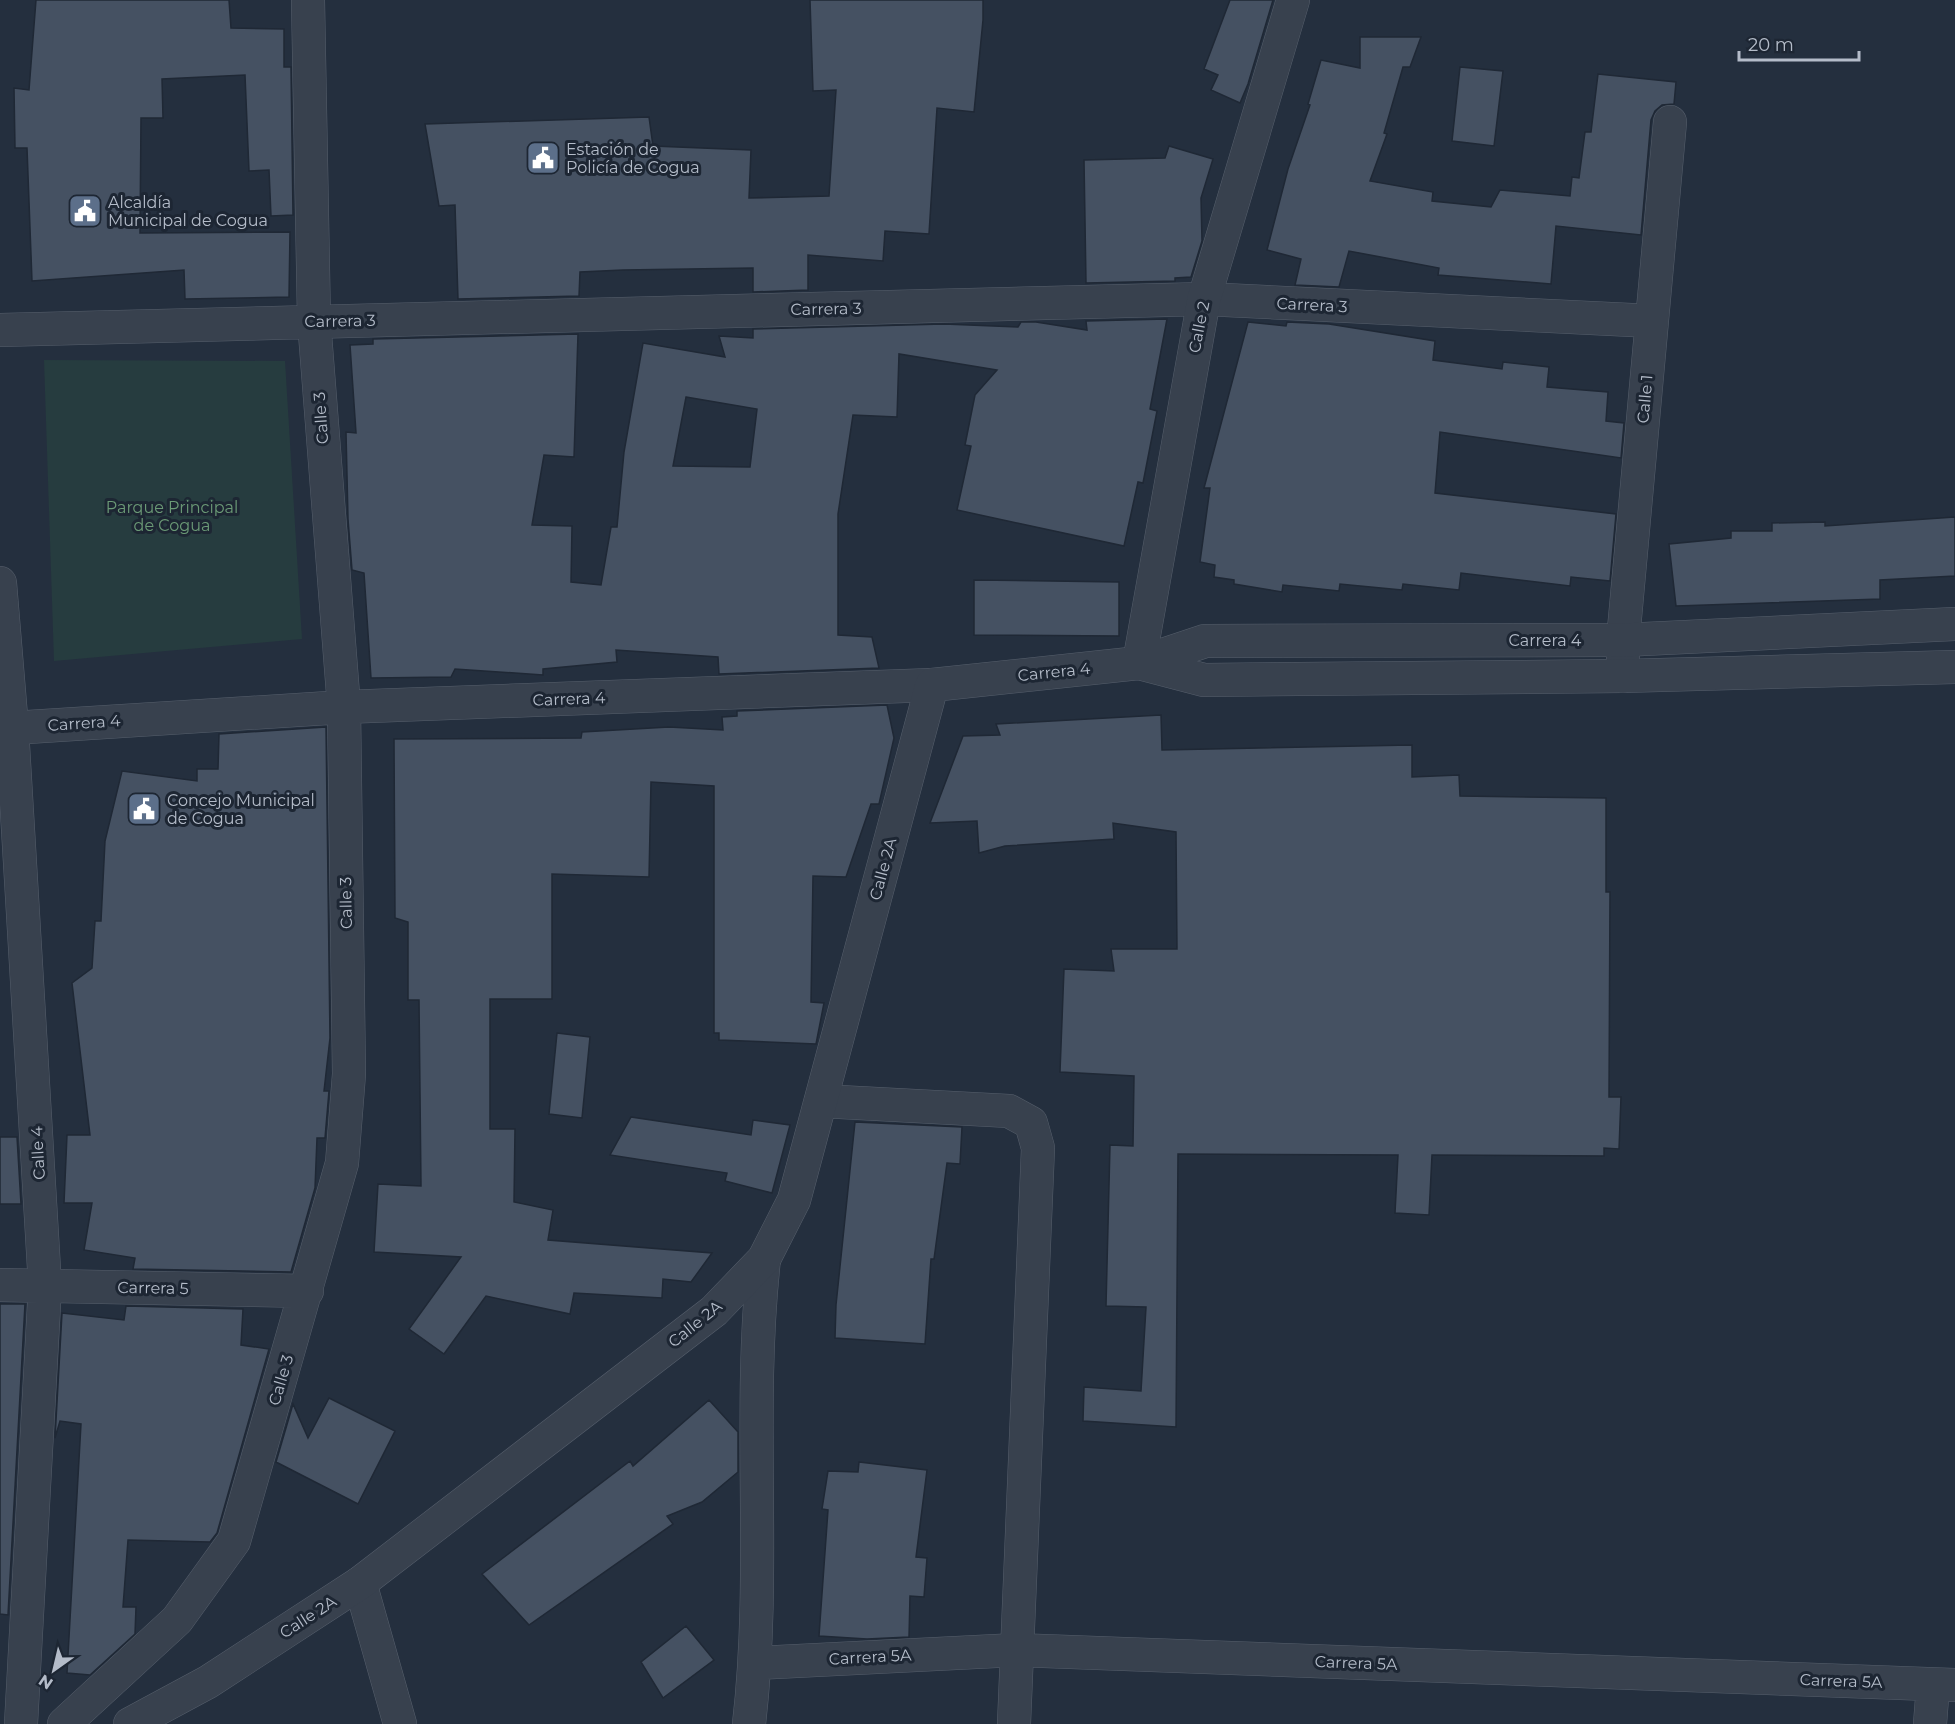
<svg xmlns="http://www.w3.org/2000/svg" width="1955" height="1724" viewBox="0 0 1955 1724" font-family="Montserrat,sans-serif">
	<style>
		.green { fill: #263c3f }
		.building { fill: #455162; stroke: #1f2835; stroke-width: 1.5; fill-rule: evenodd }
		.lines { fill: none; stroke-linecap: round; stroke-linejoin: round }
		.minor-casing { stroke: #565f6c; stroke-width: 34 }
		.tertiary-casing { stroke: #565f6c; stroke-width: 34 }
		.minor { stroke: #38414e; stroke-width: 33 }
		.tertiary { stroke: #38414e; stroke-width: 33 }
		.labels { text-anchor: middle; dominant-baseline: central; stroke-width: 6; stroke-linejoin: round; paint-order: stroke }
		.poi-label { font-size: 16px; fill: #b4bcc9; stroke: #1d2633; text-anchor: start }
		.street-label { font-size: 16px; fill: #b4bcc9; stroke: #1d2633 }
		.park-label { font-size: 16px; fill: #6b9a76; stroke: #1d2633 }
	</style>
	<rect width="100%" height="100%" fill="#242f3e"/>
	<path class="green" d="M44,360L285,361L302,639L54,661Z"/>
	<path class="building" d="M36,0H229L231,28L284,29V67H291L293,215L271,216L269,170L249,171L245,75L162,79L163,118H141L140,233L290,232L289,297L185,299L184,270L32,281L27,148H15L14,88L29,90Z
		M810,0H983V20L974,112L937,108L929,234L885,231L883,261L808,255V290L753,292V268L623,270L580,272L579,296L458,299L455,205L439,206L425,124L649,117L653,146L751,150L749,198L829,196L836,90L813,91Z
		M1230,0H1273L1248,84L1240,103L1211,90L1218,75L1204,69Z
		M1360,37H1421L1410,67H1403L1384,133L1387,134L1370,181L1433,192L1432,201L1491,207L1500,190L1570,196L1572,177L1579,178L1585,132H1591L1598,74L1676,82L1674,104L1662,105L1655,111L1651,120L1641,235L1556,226L1551,284L1438,275L1439,268L1349,251L1339,287L1295,285L1301,259L1267,250L1288,169L1310,105L1308,104L1321,60L1360,68Z
		M1460,67L1503,71L1494,146L1452,141Z
		M1169,146L1213,159L1201,198L1202,241L1191,277L1175,278V281L1086,283L1084,160L1165,158Z
		M1167,319L1150,409L1157,411L1143,483L1138,482L1124,546L957,510L971,446L965,445L975,395L997,370L899,354L897,417L853,415L838,514V635L872,637L879,668L719,674L718,657L616,650L617,662L543,669V675L455,669L451,677L371,678L364,573L352,570L348,519L346,432L356,433L350,345L373,344V339L578,334L574,457L544,455L532,525L572,526L571,582L601,585L611,527H617L624,452L643,343L725,357L719,336L753,338V329L944,324L1018,327L1021,322H1036L1087,330L1086,321ZM686,397L757,409L750,467L673,466Z
		M1248,322L1286,326L1287,322L1329,324L1435,341L1433,360L1502,369L1503,362L1549,367L1547,387L1608,392L1606,421L1624,423L1621,458L1440,432L1435,493L1616,514L1610,581L1571,577L1570,586L1461,573L1459,590L1403,584L1402,590L1340,584L1339,591L1283,585L1282,592L1234,584V580L1214,577L1215,565L1200,562L1210,488H1204Z
		M1955,517V576L1880,580V599L1676,606L1669,544L1731,538V531H1772V523L1825,522V526Z
		M974,580L1119,582V636L974,635Z
		M887,705L894,738L879,804H871L846,877L813,876L811,1002L824,1003L816,1044L719,1040V1033H714V786L651,782L649,877L552,874V999H490V1129H515L514,1202L553,1210L548,1240L712,1253L691,1282L663,1279L662,1298L574,1293L570,1314L486,1296L444,1354L409,1329L461,1257L374,1252L378,1184L421,1186L419,1000H408V922L395,918L394,739L581,738L582,732L669,727L723,730L722,717L737,716V711Z
		M1161,715L1162,750L1412,745V777L1459,775L1460,796L1606,798V892H1610L1609,1097H1621L1619,1149L1604,1148V1156L1432,1155L1429,1215L1395,1213L1398,1155L1178,1154L1176,1427L1083,1421L1084,1387L1141,1391L1146,1307L1106,1306L1110,1145L1133,1146L1134,1076L1060,1072L1064,969L1114,971L1111,949H1177L1176,832L1113,823L1114,839L1005,846L979,853L977,821L930,823L963,736L1000,735L996,724Z
		M326,727L330,1038L324,1091H329L325,1138H317L315,1188L291,1272L133,1269L135,1258L84,1250L92,1203H64L67,1135H90L72,983L92,968L95,921H101L105,841L122,771L197,781V769H218L219,734Z
		M557,1033L590,1037L582,1118L549,1114Z
		M631,1117L751,1135L753,1120L790,1125L772,1193L725,1181L727,1173L610,1155Z
		M855,1122L962,1127L960,1164L947,1163L934,1259H931L925,1344L835,1338L836,1305Z
		M0,1137H17L21,1204H0Z
		M0,1304H25L8,1615L0,1614Z
		M126,1306L243,1309L241,1345L269,1349L217,1533L210,1542L128,1540L123,1607H136L135,1634L90,1675L67,1673L81,1424L60,1421L55,1438L62,1313L124,1320Z
		M329,1398L395,1431L358,1504L276,1462L293,1404L308,1438Z
		M709,1400L738,1432V1472L702,1502L667,1516L673,1524L529,1625L482,1574L630,1461L633,1466Z
		M859,1462L927,1470L916,1557L927,1558L924,1597L910,1596L909,1637L867,1639L819,1636L828,1510L822,1509L828,1471L858,1472Z
		M686,1626L714,1660L663,1698L641,1662Z"/>
	<g class="lines">
		<g class="minor-casing">
			<path id="minor" d="M0,330L1204,299L1652,321
				M0,583L12,728L45,1286L21,1724
				M1623,676V640L1670,122
				M0,731L12,728L344,707L932,685
				M821,1101L1009,1111L1031,1123L1038,1148L1014,1724
				M0,1285L307,1291
				M360,1583L400,1724
				M756,1663L1016,1650L1955,1685
				M64,1724L177,1620L234,1541L342,1163L349,1074L344,707L314,321L308,0
				M749,1724C767,1569 747,1413 764,1259
				M1930,1724L1933,1685"/>
		</g>
		<g class="tertiary-casing">
			<path id="tertiary" d="M1139,663L1204,680L1623,676L1955,667
				M1139,663L1204,299L1293,0
				M130,1724L208,1682L360,1583L714,1311L764,1259L794,1200L932,685L1139,663L1205,641L1623,640L1955,624"/>
		</g>
		<use href="#minor" class="minor"/>
		<use href="#tertiary" class="tertiary"/>
	</g>
	<defs>
		<g id="civic-square" transform="scale(1.725)"><rect x="-9" y="-9" width="18" height="18" rx="4" fill="#5c6f8a" stroke="#1d2633"/><path d="M-.6-6.5H3V-4.5H.6V-3L4-1V1h2V6H-6V1h2V-1L-.6-3ZM-1.2 2.5V6h2.4V2.5Z" fill="#fff"/></g>
	</defs>
	<g fill-rule="evenodd">
		<use href="#civic-square" x="543" y="158"/>
		<use href="#civic-square" x="85" y="211"/>
		<use href="#civic-square" x="144" y="809"/>
	</g>
	<g class="labels">
		<g class="poi-label">
			<text x="566" y="149">Estación de<tspan x="566" dy="18">Policía de Cogua</tspan></text>
			<text x="108" y="202">Alcaldía<tspan x="108" dy="18">Municipal de Cogua</tspan></text>
			<text x="167" y="800">Concejo Municipal<tspan x="167" dy="18">de Cogua</tspan></text>
		</g>
		<g class="street-label">
			<text transform="translate(1312 305) rotate(3)">Carrera 3</text>
			<text transform="translate(826 309) rotate(-1)">Carrera 3</text>
			<text transform="translate(340 321) rotate(-1)">Carrera 3</text>
			<text transform="translate(1199 327) rotate(-79)">Calle 2</text>
			<text transform="translate(1645 399) rotate(-85)">Calle 1</text>
			<text transform="translate(321 418) rotate(-94)">Calle 3</text>
			<text x="1545" y="640">Carrera 4</text>
			<text transform="translate(1054 672) rotate(-6)">Carrera 4</text>
			<text transform="translate(569 699) rotate(-2)">Carrera 4</text>
			<text transform="translate(84 723) rotate(-4)">Carrera 4</text>
			<text transform="translate(883 869) rotate(-75)">Calle 2A</text>
			<text transform="translate(346 903) rotate(-91)">Calle 3</text>
			<text transform="translate(38 1153) rotate(-93)">Calle 4</text>
			<text transform="translate(153 1288) rotate(1)">Carrera 5</text>
			<text transform="translate(695 1324) rotate(-39)">Calle 2A</text>
			<text transform="translate(281 1380) rotate(-74)">Calle 3</text>
			<text transform="translate(308 1617) rotate(-33)">Calle 2A</text>
			<text transform="translate(870 1657) rotate(-3)">Carrera 5A</text>
			<text transform="translate(1356 1663) rotate(2)">Carrera 5A</text>
			<text transform="translate(1841 1681) rotate(2)">Carrera 5A</text>
		</g>
		<g class="park-label">
			<text x="172" y="507">Parque Principal<tspan x="172" dy="18">de Cogua</tspan></text>
		</g>
	</g>
	<g transform="translate(54 1670) rotate(214)" stroke="#1d2633" stroke-width="4.5" paint-order="stroke">
	<path d="M0-4.5L10 22L0 15L-10 22Z" fill="#b4bcc9"/>
	<text y="-9" font-size="16" font-weight="bold" text-anchor="middle" fill="#b4bcc9">N</text>
	</g>
	<path d="M1739 51v9h120v-9" fill="none" stroke="#b4bcc9" stroke-width="3"/>
	<text x="1748" y="51" font-size="18" fill="#b4bcc9" stroke="#1d2633" stroke-width="4.5" paint-order="stroke">20 m</text>
</svg>
